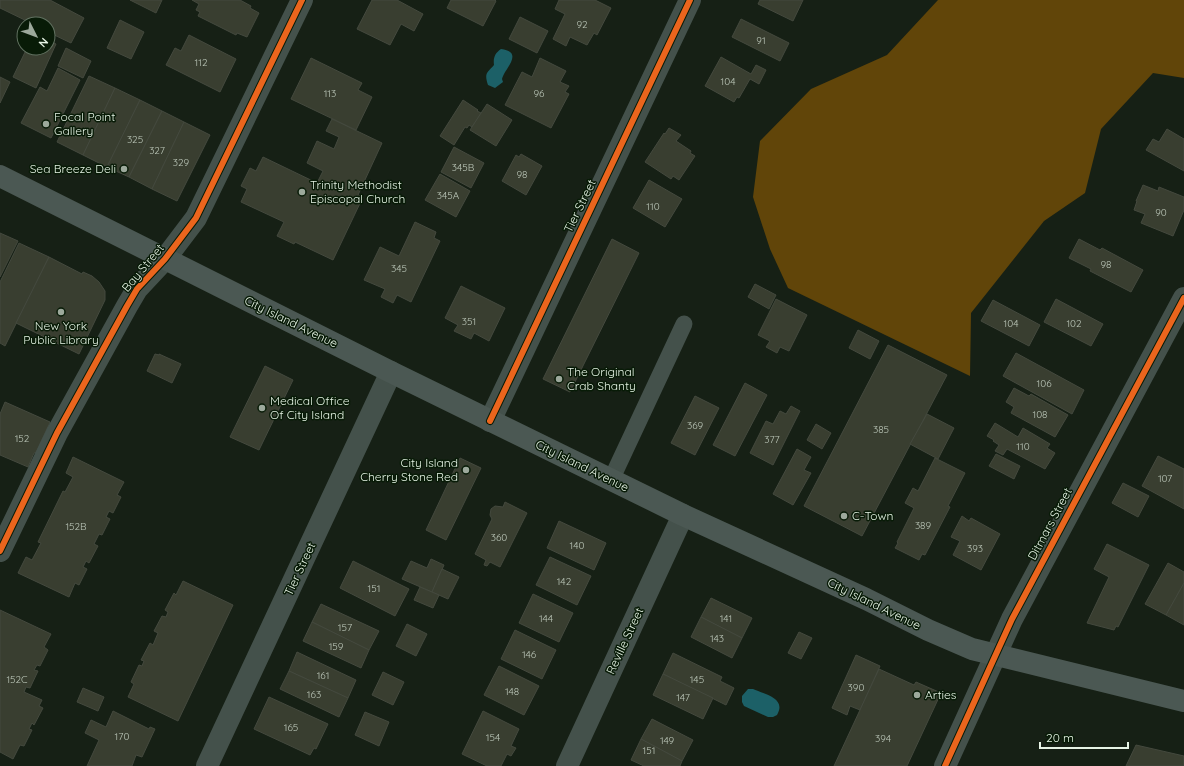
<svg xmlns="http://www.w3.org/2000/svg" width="1184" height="766" font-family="Quicksand,sans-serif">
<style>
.forest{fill:#614509}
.water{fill:#1c6067}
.building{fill:#393e30;stroke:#44493e}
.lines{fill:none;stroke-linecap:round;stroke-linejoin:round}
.lane{stroke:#44514b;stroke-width:17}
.street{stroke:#44514b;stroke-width:22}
.secondary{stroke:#4b5853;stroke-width:22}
.cycleway-casing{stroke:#081b07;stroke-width:8}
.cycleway{stroke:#eb651d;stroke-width:6}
.poi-dot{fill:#9da99c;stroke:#081b07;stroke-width:1.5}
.labels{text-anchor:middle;stroke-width:3;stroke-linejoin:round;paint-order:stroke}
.number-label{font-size:10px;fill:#bbc6b8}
.poi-label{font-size:12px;fill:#e6f3e5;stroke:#081b07;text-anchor:start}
.street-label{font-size:12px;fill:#e6f3e5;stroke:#081b07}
</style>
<rect width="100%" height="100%" fill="#162015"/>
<polygon class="forest" points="938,0 1184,0 1184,78 1153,73 1101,129 1085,193 1044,221 971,313 970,376 788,288 770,249 753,197 760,141 811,89 887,55"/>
<g class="water">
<path d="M501 49C525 52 504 69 502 79L503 82 495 88 488 85C484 73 487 73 494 65 493 58 495 53 501 49Z"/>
<path d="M748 689H753C764 694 787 698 777 715L773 717H768L744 706 742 702V696Z"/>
</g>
<g class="building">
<polygon points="0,0 50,0 84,18 71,43 48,32 48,24 33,24 0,8"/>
<polygon points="130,0 162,0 156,13"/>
<polygon points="192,0 240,0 251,6 250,8 259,13 247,37 237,33 236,35 198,16 200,12 196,10 199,4"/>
<polygon points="372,0 397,0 423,14 414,31 401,24 390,45 357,29"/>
<polygon points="451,0 495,0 496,1 483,26 447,8"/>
<polygon points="559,0 595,0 611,8 597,35 594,33 587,45 570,37 566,46 553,39 565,14 555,9"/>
<polygon points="760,0 803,0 793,21 758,4"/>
<polygon points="520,17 548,31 537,53 509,39"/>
<polygon points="741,19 789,43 780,61 732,37"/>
<polygon points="120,20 144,32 131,59 107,48"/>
<polygon points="189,35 236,59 220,92 166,65 175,48 181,51"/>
<polygon points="48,40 56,44 36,88 13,77 27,48 48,48"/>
<polygon points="66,48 91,61 83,78 58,66"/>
<polygon points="721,57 751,74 756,65 766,70 759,84 750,79 739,98 737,97 734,102 705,86"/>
<polygon points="311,58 362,83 358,90 372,97 356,130 291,99"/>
<polygon points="540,58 566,71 560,82 569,86 565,92 569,94 551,128 505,105 522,72 532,77"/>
<polygon points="58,68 80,80 51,138 21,123 40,87 47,91"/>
<polygon points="89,76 115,88 83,155 57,142"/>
<polygon points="0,77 10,82 0,103"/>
<polygon points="115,88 140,100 107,167 83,155"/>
<polygon points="140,100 162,111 129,177 107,167"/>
<polygon points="463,100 478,110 477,111 481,113 472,127 469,125 467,128 465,127 454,145 440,136"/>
<polygon points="487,104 512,120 496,146 470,130"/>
<polygon points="162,111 184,122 152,189 129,177"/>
<polygon points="332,119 382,143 358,195 363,197 333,260 295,242 294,244 277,236 284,222 241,202 247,189 241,186 250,168 256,171 263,157 317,183 323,171 307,163 317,141 334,149 339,137 326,131"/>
<polygon points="184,122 210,135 177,201 152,189"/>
<polygon points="669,128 681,135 676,141 691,151 690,153 695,156 679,180 673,176 671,179 645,162 664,133 665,134"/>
<polygon points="1167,129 1184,139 1184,171 1146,150 1153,139 1159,142"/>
<polygon points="454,147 484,163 471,188 441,172"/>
<polygon points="521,154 542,166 526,195 502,181 516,155 519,157"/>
<polygon points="440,174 470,191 456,217 425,200"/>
<polygon points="649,180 682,199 665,227 633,208"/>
<polygon points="1143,185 1158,191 1159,187 1184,197 1184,210 1173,236 1141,223 1145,214 1134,210 1137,201 1136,201"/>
<polygon points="415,222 436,232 434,238 440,241 411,302 397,295 393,303 381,297 385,289 364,280 380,247 399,256"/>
<polygon points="0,233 18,241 0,277"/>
<polygon points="612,239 639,253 570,392 543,379"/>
<polygon points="1079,239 1100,250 1102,248 1143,270 1131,292 1090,271 1091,269 1069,258"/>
<polygon points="19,243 49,257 5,346 0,343 0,282"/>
<polygon points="49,257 82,274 83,272 92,276 99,282 105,291 105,300 79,354 16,323"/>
<polygon points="755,284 776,295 769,309 748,297"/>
<polygon points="461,286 505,308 489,341 474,333 471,339 454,331 458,325 445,318"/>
<polygon points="776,299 807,315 789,351 780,347 777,353 766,347 770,341 758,335"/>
<polygon points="1056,299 1103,324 1091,346 1044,322"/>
<polygon points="993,300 1040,325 1029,346 981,321"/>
<polygon points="858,330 879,341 870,359 849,348"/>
<polygon points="888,345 947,375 862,536 804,506"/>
<polygon points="1016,353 1084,390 1072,414 1003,376"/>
<polygon points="155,354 159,355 159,354 181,364 172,383 147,371"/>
<polygon points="265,366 293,380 259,450 230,437"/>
<polygon points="745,383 767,395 735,456 713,445"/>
<polygon points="1014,388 1029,396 1031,394 1068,415 1055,437 1011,413 1014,407 1006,402"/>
<polygon points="695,396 719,408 695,455 671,443"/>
<polygon points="5,402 50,422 36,453 34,453 28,467 0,455 0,414"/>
<polygon points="791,406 800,411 773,465 750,453 766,421 773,424 780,411 786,414"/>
<polygon points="927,414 954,428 938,459 910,444"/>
<polygon points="995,423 1018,437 1023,428 1050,444 1047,448 1055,453 1045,469 1007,449 1003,455 995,451 999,445 993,441 994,440 987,436"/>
<polygon points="816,424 831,433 822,449 807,440"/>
<polygon points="797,449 811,457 804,470 811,473 793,505 773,494"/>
<polygon points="996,454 1020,466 1014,479 989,466"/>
<polygon points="1158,456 1184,469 1184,509 1142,486"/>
<polygon points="73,457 124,482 117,495 121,497 113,513 109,511 106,517 110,519 102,535 99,534 94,544 98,546 89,563 86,561 83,567 87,569 79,585 75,583 69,597 18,573 26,557 32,560 41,543 38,542 63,491 65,492 73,477 66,473"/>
<polygon points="460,458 481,468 446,540 426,530"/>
<polygon points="935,458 965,473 948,506 950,507 925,555 922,554 919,560 895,548 898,543 897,542 914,508 905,503 913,488 918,491"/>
<polygon points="1123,483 1149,496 1138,517 1112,503"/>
<polygon points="505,502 527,513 500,567 490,562 487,566 484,565 486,560 475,554 492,519 490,515 491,509 495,506 503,507"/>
<polygon points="962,516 969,521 971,518 1000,534 981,570 953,555 960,541 951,537"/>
<polygon points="559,521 606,543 594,570 547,548"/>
<polygon points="1107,544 1149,565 1118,627 1116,626 1114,630 1087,623 1109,577 1094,569"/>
<polygon points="550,557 591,576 577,605 536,585"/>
<polygon points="431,559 444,565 432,592 402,579 411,561 427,568"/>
<polygon points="353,561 409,589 395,616 340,588"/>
<polygon points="1168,563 1184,572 1184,583 1166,615 1145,604"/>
<polygon points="442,569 459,577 448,599 432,592"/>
<polygon points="183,581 233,605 178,721 128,697 134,684 131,682 139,665 142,666 144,661 141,660 150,643 153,645 158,633 154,631 162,616 166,617 168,612 165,610 174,593 176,595"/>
<polygon points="1184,583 1184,625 1166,615"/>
<polygon points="420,587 439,595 433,608 414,600"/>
<polygon points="533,594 573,613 559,642 519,623"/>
<polygon points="711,598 752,618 742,638 701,617"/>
<polygon points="321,604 379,631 369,650 312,622"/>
<polygon points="0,610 51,634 44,647 48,650 40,666 37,665 34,670 38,671 30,688 26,687 24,692 42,700 39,706 43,708 34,725 32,723 29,729 32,730 24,746 20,745 13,759 0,752"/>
<polygon points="701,617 742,638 732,658 691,637"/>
<polygon points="312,622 369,650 361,668 303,641"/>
<polygon points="407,624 427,634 416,656 396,646"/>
<polygon points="515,630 556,650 542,679 501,659"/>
<polygon points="799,632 812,638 801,659 788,653"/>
<polygon points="297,652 356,680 348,698 289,671"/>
<polygon points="673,653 722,677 720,681 734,688 726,705 663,674"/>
<polygon points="856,655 880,666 860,710 850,706 847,715 832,708"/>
<polygon points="499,666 539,686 524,715 484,695"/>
<polygon points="879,669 914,685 916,682 941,693 907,766 834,766"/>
<polygon points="289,671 348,698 339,717 280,689"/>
<polygon points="383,672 404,682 393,705 372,695"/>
<polygon points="663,674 713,698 703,719 653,695"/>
<polygon points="83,688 104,697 98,711 77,702"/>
<polygon points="269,697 328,724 316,749 314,748 310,755 254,729"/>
<polygon points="113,711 149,729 150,727 155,729 142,757 136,755 132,766 87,766 99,740 85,733 91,720 106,727"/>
<polygon points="483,711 519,729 511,746 516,748 511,756 507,754 501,766 487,766 462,754"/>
<polygon points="365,712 389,722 379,746 355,735"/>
<polygon points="652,719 693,740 682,761 641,739"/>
<polygon points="641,739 682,761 680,766 644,766 631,760"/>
<polygon points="1136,745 1184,756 1184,766 1126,766"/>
</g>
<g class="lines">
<polyline class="lane" points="611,480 684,324"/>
<g class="street">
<polyline points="490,421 690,0"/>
<polyline points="0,551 57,433 127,306 137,289 165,259 196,218 302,0"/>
<polyline points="207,766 391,372"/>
<polyline points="567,766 683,515"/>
<polyline points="945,766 1012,619 1184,298"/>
</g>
<polyline class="secondary" points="0,176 391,372 683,515 866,599 928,630 972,649 1184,701"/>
<defs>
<g id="cycleway">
<polyline points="490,421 690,0"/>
<polyline points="0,551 57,433 127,306 137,289 165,259 196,218 302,0"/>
<polyline points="945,766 1012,619 1184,298"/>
</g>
</defs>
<use href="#cycleway" class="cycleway-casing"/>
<use href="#cycleway" class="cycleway"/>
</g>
<g class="poi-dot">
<circle cx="46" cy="124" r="4"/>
<circle cx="124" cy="169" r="4"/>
<circle cx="302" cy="192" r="4"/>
<circle cx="61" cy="312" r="4"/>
<circle cx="559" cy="379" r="4"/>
<circle cx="262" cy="408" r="4"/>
<circle cx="466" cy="470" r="4"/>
<circle cx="844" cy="516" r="4"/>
<circle cx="917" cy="695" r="4"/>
</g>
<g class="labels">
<g class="number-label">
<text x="582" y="28">92</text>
<text x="761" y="44">91</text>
<text x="201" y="66">112</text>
<text x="728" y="85">104</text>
<text x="330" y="97">113</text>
<text x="539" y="97">96</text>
<text x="135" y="143">325</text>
<text x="157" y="154">327</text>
<text x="181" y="166">329</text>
<text x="463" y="171">345B</text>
<text x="522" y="178">98</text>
<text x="448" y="199">345A</text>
<text x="653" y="210">110</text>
<text x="1161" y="216">90</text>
<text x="1106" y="268">98</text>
<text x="399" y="272">345</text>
<text x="469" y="325">351</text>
<text x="1011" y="327">104</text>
<text x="1074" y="327">102</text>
<text x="1044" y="387">106</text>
<text x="1040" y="418">108</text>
<text x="695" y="429">369</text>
<text x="881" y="433">385</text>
<text x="22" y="442">152</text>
<text x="772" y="443">377</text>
<text x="1023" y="450">110</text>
<text x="1165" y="482">107</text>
<text x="923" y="529">389</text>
<text x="76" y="530">152B</text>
<text x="499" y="541">360</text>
<text x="577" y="549">140</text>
<text x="975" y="552">393</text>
<text x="564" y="585">142</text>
<text x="374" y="592">151</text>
<text x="546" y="622">144</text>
<text x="726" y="622">141</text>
<text x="345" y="631">157</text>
<text x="717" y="642">143</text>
<text x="336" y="650">159</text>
<text x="529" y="658">146</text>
<text x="323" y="679">161</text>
<text x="17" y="683">152C</text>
<text x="697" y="683">145</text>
<text x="856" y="691">390</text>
<text x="512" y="695">148</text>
<text x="314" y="698">163</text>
<text x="683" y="701">147</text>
<text x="291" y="731">165</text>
<text x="122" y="740">170</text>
<text x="493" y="741">154</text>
<text x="883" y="742">394</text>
<text x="667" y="744">149</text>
<text x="649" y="754">151</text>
</g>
<g class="poi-label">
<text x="54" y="121">Focal Point<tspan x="54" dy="14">Gallery</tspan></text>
<text x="116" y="173" text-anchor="end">Sea Breeze Deli</text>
<text x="310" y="189">Trinity Methodist<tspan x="310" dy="14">Episcopal Church</tspan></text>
<text x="61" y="330" text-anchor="middle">New York<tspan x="61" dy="14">Public Library</tspan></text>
<text x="567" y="376">The Original<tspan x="567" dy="14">Crab Shanty</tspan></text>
<text x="270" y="405">Medical Office<tspan x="270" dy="14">Of City Island</tspan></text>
<text x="458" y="467" text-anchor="end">City Island<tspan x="458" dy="14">Cherry Stone Red</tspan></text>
<text x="852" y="520">C-Town</text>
<text x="925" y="699">Arties</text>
</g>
<g class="street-label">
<text transform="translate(580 206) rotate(-64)" y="4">Tier Street</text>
<text transform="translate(143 268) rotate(-50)" y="4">Bay Street</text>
<text transform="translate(291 322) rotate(26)" y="4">City Island Avenue</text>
<text transform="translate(582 466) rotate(26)" y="4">City Island Avenue</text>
<text transform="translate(1050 524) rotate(-62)" y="4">Ditmars Street</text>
<text transform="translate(300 569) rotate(-65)" y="4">Tier Street</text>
<text transform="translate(874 604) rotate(26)" y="4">City Island Avenue</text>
<text transform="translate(625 641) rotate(-65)" y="4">Reville Street</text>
</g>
</g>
<g transform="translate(36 36) rotate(132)"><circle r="19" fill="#081b07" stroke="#617160"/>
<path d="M0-3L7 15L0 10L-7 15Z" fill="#9da99c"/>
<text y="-6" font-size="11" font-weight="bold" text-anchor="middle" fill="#e6f3e5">N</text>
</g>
<path d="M1040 742v6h88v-6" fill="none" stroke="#e6f3e5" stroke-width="2"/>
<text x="1046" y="742" font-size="12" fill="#e6f3e5" stroke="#081b07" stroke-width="3" paint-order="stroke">20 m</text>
</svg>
